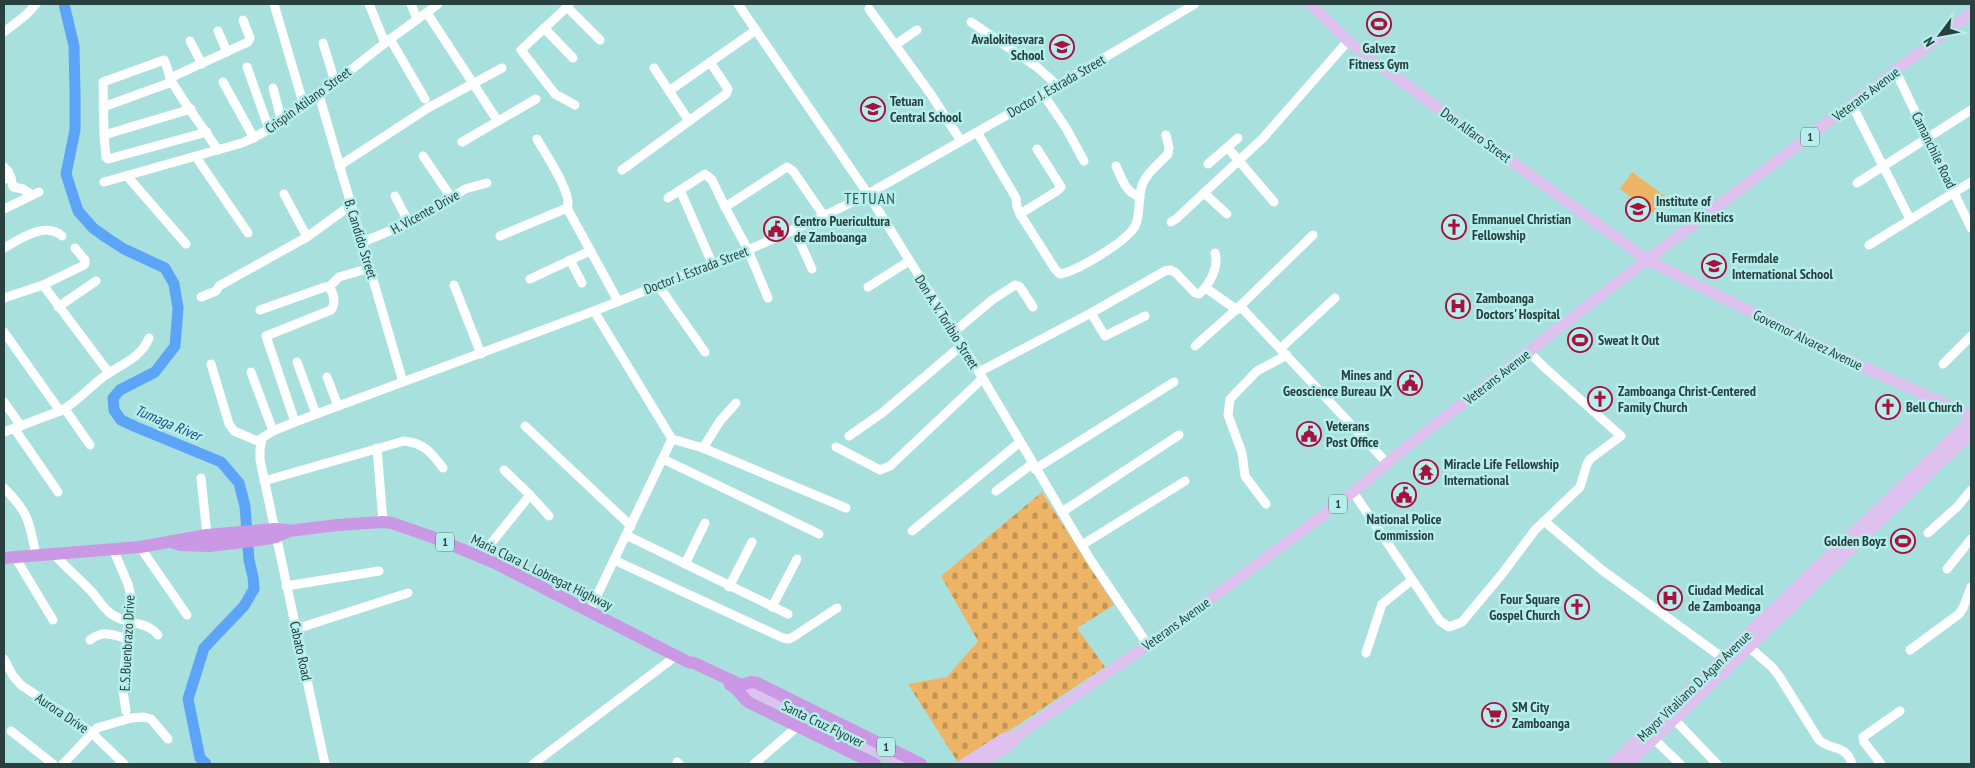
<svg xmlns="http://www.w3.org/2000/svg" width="1975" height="768" font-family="'PT Sans Narrow',sans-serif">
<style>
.cemetery{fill:url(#cemetery-stones)}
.pitch{fill:#eeb466}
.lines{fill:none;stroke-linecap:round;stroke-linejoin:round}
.river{stroke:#5ca4f7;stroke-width:11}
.minor{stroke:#fff;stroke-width:9}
.major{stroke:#dfc1ef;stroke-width:11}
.highway{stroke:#ca98e5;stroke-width:12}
.labels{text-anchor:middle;stroke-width:5;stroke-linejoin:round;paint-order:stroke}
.shield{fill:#b5eeeb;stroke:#537473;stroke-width:1}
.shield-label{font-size:12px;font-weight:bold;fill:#29403f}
.poi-label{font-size:14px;font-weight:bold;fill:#29403f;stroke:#b5eeeb;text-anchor:start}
.street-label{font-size:14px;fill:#29403f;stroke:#b5eeeb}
.water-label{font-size:15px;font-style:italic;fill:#1f4f85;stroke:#b5eeeb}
.quarter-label{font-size:16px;letter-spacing:1px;fill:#245b59;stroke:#b5eeeb}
</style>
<defs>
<pattern id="cemetery-stones" width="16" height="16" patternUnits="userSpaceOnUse" patternTransform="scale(1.25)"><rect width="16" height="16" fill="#eeb466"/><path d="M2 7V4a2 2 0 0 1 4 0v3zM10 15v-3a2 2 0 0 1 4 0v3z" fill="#c19455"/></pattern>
</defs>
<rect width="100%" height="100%" fill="#a8e0de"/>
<polygon class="cemetery" points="1042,492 1114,605 1077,628 1105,667 959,764 908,684 947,677 978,641 941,576"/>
<polygon class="pitch" points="1632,172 1665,196 1653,213 1620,189"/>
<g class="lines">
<polyline class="river" points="64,4 74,46 75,92 75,130 66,174 78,211 93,228 107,238 124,249 165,268 174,284 178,308 175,346 155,372 120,390 113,398 114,410 121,420 136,427 221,462 239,483 245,506 249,560 253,577 254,589 244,606 204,648 188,699 200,758 206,764"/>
<g class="minor">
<polyline points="274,4 304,106"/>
<polyline points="369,4 385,43"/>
<polyline points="411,4 417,19"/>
<polyline points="569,4 567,7 521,50 555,94 575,105"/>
<polyline points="738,4 868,194 979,372 1090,559 1148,645"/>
<polyline points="567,7 600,40"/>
<polyline points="869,9 930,93 961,141"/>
<polyline points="427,13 497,120"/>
<polyline points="971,22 1037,67 1057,85"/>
<polyline points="544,28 573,58"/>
<polyline points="218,31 227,52"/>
<polyline points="4,32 26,15 36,4"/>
<polyline points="390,39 425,99"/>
<polyline points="190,41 202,64"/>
<polyline points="323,43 335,82"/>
<polyline points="895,45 917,30"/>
<polyline points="247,67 269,129"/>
<polyline points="654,68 689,121"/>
<polyline points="1896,72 1971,228"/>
<polyline points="170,78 248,42 250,38 243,20"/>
<polyline points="223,82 254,138"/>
<polyline points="273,88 282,122"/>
<polyline points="669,91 756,30"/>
<polyline points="1043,94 1066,128 1084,161"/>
<polyline points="319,95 403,382"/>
<polyline points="1852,105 1910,219"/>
<polyline points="103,107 172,82"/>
<path d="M207 132 108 159 106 157 104 135 103 82 164 60C168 67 168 75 172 82 186 106 203 127 218 150"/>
<path d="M977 132 1016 198 1017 207 1020 214 1055 269 1060 274C1077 271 1130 240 1136 224 1141 211 1137 196 1143 183 1148 171 1160 163 1168 154L1169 148 1166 135"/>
<polyline points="104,135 191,109"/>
<path d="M537 139C544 152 574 195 567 208L618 301"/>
<polyline points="462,142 536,99"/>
<polyline points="1228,148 1274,202"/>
<polyline points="423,156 451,197"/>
<polyline points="196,157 248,233"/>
<polyline points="1208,164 1238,138"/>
<polyline points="339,166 428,108 502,68"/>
<path d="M1116 166C1122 179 1125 192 1140 197"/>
<polyline points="4,167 8,171 11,178"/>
<polyline points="622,170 726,94 728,89 710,62"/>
<polyline points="127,176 186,244"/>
<polyline points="4,179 11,178 13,187 23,189 32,195"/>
<path d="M104 182 242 143C290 122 330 86 371 54 393 36 416 21 438 4"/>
<polyline points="1857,183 1971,110"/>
<polyline points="680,190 712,263"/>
<polyline points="1204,193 1227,214"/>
<polyline points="284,194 307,237"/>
<polyline points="395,196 409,223"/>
<polyline points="668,198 705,174 712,180 725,207"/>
<polyline points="4,209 39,192"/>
<polyline points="1020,214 1057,191 1061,187 1037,149"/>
<polyline points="1171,222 1176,219 1263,138 1348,41"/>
<polyline points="794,229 812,269"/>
<polyline points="500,236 567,208"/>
<polyline points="363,242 418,219 465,189 487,183"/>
<polyline points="1869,245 1971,182"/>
<path d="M4 248C20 239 45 221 62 236"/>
<polyline points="570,260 582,283"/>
<polyline points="530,279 590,251"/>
<polyline points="43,285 109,373"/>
<polyline points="454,285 481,354"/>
<polyline points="658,285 705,352"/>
<polyline points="329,287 339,277 370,268"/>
<polyline points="868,287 909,261"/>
<polyline points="1206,288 1237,310"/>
<polyline points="201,297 216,291 219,286 307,237 351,205"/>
<polyline points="4,298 43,285 82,266 85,264 85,260 75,248"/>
<polyline points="768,298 748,250 725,207 787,167 793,171 824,216"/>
<polyline points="1240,306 1387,463"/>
<polyline points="58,307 96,281"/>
<path d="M260 310 325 287H329C334 293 336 304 331 310L266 336 295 422"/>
<polyline points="1091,313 1105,336 1145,316"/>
<polyline points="4,332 60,411 4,432"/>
<polyline points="954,332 992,300 1015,285 1020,287 1033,307"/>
<polyline points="1195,346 1240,306 1313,235"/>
<polyline points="1281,348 1335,298"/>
<polyline points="297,362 316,414"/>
<polyline points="211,364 229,424 234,431 260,442"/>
<polyline points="1943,364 1971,336"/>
<polyline points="251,372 273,431"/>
<path d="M979 372 1091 313 1165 271 1170 270 1175 272 1195 293 1199 294C1210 284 1219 267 1215 253"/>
<polyline points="327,377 338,406"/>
<polyline points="4,402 21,426"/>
<polyline points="65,409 90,445"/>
<path d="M60 411C79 402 91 384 109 373 124 363 141 357 149 338"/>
<polyline points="525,426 631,526"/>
<polyline points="14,428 58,492"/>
<polyline points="849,436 882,413 962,345"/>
<polyline points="672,439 703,448 846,508"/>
<polyline points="836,447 880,470 890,466 982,379"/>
<polyline points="377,448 383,522"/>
<polyline points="703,448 720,421 736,403"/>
<polyline points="663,459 819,534"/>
<polyline points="1035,469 1174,382"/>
<polyline points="201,478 207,535"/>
<path d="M264 481 404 441C424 443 431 452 443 468"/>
<path d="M4 488C29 513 29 521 36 555"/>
<polyline points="996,491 1032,464"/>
<polyline points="1353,492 1440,621 1449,627 1462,622 1502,574 1535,530 1580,487 1587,464 1590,459 1621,436 1544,367 1529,352"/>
<polyline points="530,495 549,516"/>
<polyline points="1266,504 1245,476 1242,453 1228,415 1230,399 1257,371 1287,355"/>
<polyline points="1062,512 1179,435"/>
<polyline points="1544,521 1602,570 1723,658"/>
<polyline points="912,531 1020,442"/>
<polyline points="1928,533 1958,506 1971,490"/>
<polyline points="626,535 788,614"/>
<polyline points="1082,545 1185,481"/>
<polyline points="140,547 187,615"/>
<polyline points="113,549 128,584 130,592 123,691 126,711"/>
<path d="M54 554C66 568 80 579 92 592 98 599 103 608 110 613 124 625 146 620 158 635"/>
<polyline points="15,557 53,620"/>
<polyline points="480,557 530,495 504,470"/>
<polyline points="614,560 783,638 789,639 793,637 837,608"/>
<polyline points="685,564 705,523"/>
<polyline points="1947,569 1971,539"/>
<polyline points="286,586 379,571"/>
<polyline points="729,587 752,542"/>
<polyline points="772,607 797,559"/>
<polyline points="589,612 672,439 594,311"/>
<polyline points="296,629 408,593"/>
<path d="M90 640C104 629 112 635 128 639"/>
<path d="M1749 647 1772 667 1779 676 1819 740C1831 751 1846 744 1852 764"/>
<polyline points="1910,650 1959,614 1963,608 1971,587"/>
<polyline points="1366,653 1382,604 1412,580"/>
<polyline points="4,659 13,676 21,685 91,732 124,764"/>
<polyline points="1671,716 1717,764"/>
<polyline points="11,731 53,764"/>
<polyline points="1654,739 1680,764"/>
<polyline points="677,762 679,764"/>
<polyline points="63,764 97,728 131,718 144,717 151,719 168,739"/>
<polyline points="325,764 260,460 260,450 262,438 273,431 295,422 594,311 748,250 824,216 868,194 1016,110 1195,4"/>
<polyline points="533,764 676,656"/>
<polyline points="754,764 798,726"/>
<polyline points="1881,764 1864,742 1863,737 1900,711"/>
</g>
<g class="major">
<polyline points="1310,4 1348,41 1364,54 1647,260 1838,355 1971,416"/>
<polyline points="741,685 905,764"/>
<polyline points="964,764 1005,738 1018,735"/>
<polyline points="980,764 1010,745 1018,735 1162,635 1318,519 1362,485 1400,452 1614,285 1971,13"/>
<polyline points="1612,764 1971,420"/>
<polyline points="1628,764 1971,433"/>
</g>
<g class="highway">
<polyline points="171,542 181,545 209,546 259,540 276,537 289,531 337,525 383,522 392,523 432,537 495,563 688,662 694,663 741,685 751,682 757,683 921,764"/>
<polyline points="4,558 140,547 207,535 275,529 287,530"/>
<path d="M730 685C739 689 740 695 748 702L875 764"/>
</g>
</g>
<defs>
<symbol id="stadium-ring" viewBox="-11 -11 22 22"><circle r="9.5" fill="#b5eeeb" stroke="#a8103d" stroke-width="1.5"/><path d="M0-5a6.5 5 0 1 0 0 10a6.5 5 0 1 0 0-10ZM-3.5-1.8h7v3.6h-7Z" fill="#a8103d"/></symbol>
<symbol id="school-ring" viewBox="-11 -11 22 22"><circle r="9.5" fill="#b5eeeb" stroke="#a8103d" stroke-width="1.5"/><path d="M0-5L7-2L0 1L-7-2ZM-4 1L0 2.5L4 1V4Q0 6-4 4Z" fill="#a8103d"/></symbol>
<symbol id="university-ring" viewBox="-11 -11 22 22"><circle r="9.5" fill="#b5eeeb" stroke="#a8103d" stroke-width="1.5"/><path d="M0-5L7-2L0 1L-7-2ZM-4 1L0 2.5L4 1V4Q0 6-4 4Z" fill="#a8103d"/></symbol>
<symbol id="church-ring" viewBox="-11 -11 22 22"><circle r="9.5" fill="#b5eeeb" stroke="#a8103d" stroke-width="1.5"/><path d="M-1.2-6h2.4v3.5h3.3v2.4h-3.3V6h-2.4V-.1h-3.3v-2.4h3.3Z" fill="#a8103d"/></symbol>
<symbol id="civic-ring" viewBox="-11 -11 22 22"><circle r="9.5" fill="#b5eeeb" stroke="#a8103d" stroke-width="1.5"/><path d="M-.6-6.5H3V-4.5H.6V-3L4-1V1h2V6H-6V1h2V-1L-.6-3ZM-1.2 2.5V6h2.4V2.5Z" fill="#a8103d"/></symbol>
<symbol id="hospital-ring" viewBox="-11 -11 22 22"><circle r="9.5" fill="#b5eeeb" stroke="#a8103d" stroke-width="1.5"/><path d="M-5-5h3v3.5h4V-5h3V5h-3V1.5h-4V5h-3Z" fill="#a8103d"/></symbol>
<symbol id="temple-ring" viewBox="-11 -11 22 22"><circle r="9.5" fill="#b5eeeb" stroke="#a8103d" stroke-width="1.5"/><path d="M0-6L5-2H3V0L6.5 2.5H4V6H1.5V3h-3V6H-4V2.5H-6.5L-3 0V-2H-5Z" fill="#a8103d"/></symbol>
<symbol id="supermarket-ring" viewBox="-11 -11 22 22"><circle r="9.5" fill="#b5eeeb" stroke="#a8103d" stroke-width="1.5"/><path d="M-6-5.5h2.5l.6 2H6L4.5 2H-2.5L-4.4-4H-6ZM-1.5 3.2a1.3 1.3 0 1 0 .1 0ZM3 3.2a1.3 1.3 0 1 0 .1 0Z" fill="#a8103d"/></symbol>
</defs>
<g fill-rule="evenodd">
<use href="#stadium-ring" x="1365" y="10" width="28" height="28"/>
<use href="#school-ring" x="1048" y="33" width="28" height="28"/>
<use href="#school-ring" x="859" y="95" width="28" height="28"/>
<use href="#university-ring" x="1624" y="195" width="28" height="28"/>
<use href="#church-ring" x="1440" y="213" width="28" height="28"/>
<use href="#civic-ring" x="762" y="215" width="28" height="28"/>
<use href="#school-ring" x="1700" y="252" width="28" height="28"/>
<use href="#hospital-ring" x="1444" y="292" width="28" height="28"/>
<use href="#stadium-ring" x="1566" y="326" width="28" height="28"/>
<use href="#civic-ring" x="1396" y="369" width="28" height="28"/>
<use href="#church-ring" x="1586" y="385" width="28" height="28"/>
<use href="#church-ring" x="1874" y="393" width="28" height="28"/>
<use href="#civic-ring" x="1295" y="420" width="28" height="28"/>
<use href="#temple-ring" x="1412" y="458" width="28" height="28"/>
<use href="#civic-ring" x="1390" y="481" width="28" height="28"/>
<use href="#stadium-ring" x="1889" y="527" width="28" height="28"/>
<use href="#hospital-ring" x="1656" y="584" width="28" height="28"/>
<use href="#church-ring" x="1563" y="593" width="28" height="28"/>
<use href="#supermarket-ring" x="1480" y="701" width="28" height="28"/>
</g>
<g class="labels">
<g class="shield">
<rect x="1801" y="127.5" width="18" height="19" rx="4"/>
<rect x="1329" y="494.5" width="18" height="19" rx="4"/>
<rect x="436" y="532.5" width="18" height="19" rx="4"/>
<rect x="877" y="737.5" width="18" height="19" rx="4"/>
</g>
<g class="shield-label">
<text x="1810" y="141">1</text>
<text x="1338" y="508">1</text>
<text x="445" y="546">1</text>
<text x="886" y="751">1</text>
</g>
<g class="poi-label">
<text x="1044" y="44" text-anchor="end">Avalokitesvara<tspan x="1044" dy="16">School</tspan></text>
<text x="1379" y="53" text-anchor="middle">Galvez<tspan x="1379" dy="16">Fitness Gym</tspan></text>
<text x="890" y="106">Tetuan<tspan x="890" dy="16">Central School</tspan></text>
<text x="1656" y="206">Institute of<tspan x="1656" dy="16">Human Kinetics</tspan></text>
<text x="1472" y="224">Emmanuel Christian<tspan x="1472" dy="16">Fellowship</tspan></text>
<text x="794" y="226">Centro Puericultura<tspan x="794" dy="16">de Zamboanga</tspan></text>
<text x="1732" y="263">Fermdale<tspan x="1732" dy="16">International School</tspan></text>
<text x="1476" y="303">Zamboanga<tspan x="1476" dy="16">Doctors' Hospital</tspan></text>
<text x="1598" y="345">Sweat It Out</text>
<text x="1392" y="380" text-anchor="end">Mines and<tspan x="1392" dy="16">Geoscience Bureau Ⅸ</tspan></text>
<text x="1618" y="396">Zamboanga Christ-Centered<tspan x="1618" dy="16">Family Church</tspan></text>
<text x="1906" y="412">Bell Church</text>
<text x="1326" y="431">Veterans<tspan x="1326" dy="16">Post Office</tspan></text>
<text x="1444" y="469">Miracle Life Fellowship<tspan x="1444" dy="16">International</tspan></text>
<text x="1404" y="524" text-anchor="middle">National Police<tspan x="1404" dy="16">Commission</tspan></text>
<text x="1886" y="546" text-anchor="end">Golden Boyz</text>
<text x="1688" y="595">Ciudad Medical<tspan x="1688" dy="16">de Zamboanga</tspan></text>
<text x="1560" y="604" text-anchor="end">Four Square<tspan x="1560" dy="16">Gospel Church</tspan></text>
<text x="1512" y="712">SM City<tspan x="1512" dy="16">Zamboanga</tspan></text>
</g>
<g class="street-label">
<text transform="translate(1056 86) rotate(-30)" y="5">Doctor J. Estrada Street</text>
<text transform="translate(1866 94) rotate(-37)" y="5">Veterans Avenue</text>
<text transform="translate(308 100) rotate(-36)" y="5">Crispin Atilano Street</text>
<text transform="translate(1476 135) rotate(36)" y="5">Don Alfaro Street</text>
<text transform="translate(1934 150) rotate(64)" y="5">Camanchile Road</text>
<text transform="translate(425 212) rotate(-29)" y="5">H. Vicente Drive</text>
<text transform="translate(361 239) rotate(73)" y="5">B. Candido Street</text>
<text transform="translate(696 270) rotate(-21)" y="5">Doctor J. Estrada Street</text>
<text transform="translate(947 322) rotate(58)" y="5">Don A. V. Toribio Street</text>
<text transform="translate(1808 340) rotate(26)" y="5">Governor Alvarez Avenue</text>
<text transform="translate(1497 377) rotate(-38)" y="5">Veterans Avenue</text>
<text transform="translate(542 572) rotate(26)" y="5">Maria Clara L. Lobregat Highway</text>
<text transform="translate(1176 624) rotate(-36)" y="5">Veterans Avenue</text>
<text transform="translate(127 643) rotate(-87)" y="5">E.S.Buenbrazo Drive</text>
<text transform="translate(301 651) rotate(78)" y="5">Cabato Road</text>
<text transform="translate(1694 686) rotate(-44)" y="5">Mayor Vitaliano D. Agan Avenue</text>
<text transform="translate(62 713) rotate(34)" y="5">Aurora Drive</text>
<text transform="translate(823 724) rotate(26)" y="5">Santa Cruz Flyover</text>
</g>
<g class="water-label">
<text transform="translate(168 423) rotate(23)" y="5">Tumaga River</text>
</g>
<g class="quarter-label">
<text x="870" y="204">TETUAN</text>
</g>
</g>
<rect width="1975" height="768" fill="none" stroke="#29403f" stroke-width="10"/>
<g transform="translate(1940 35) rotate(238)" stroke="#b5eeeb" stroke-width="4" paint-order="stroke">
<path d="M0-4L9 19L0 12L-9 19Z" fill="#29403f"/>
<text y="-8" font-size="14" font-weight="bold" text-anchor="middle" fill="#29403f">N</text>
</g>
</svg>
